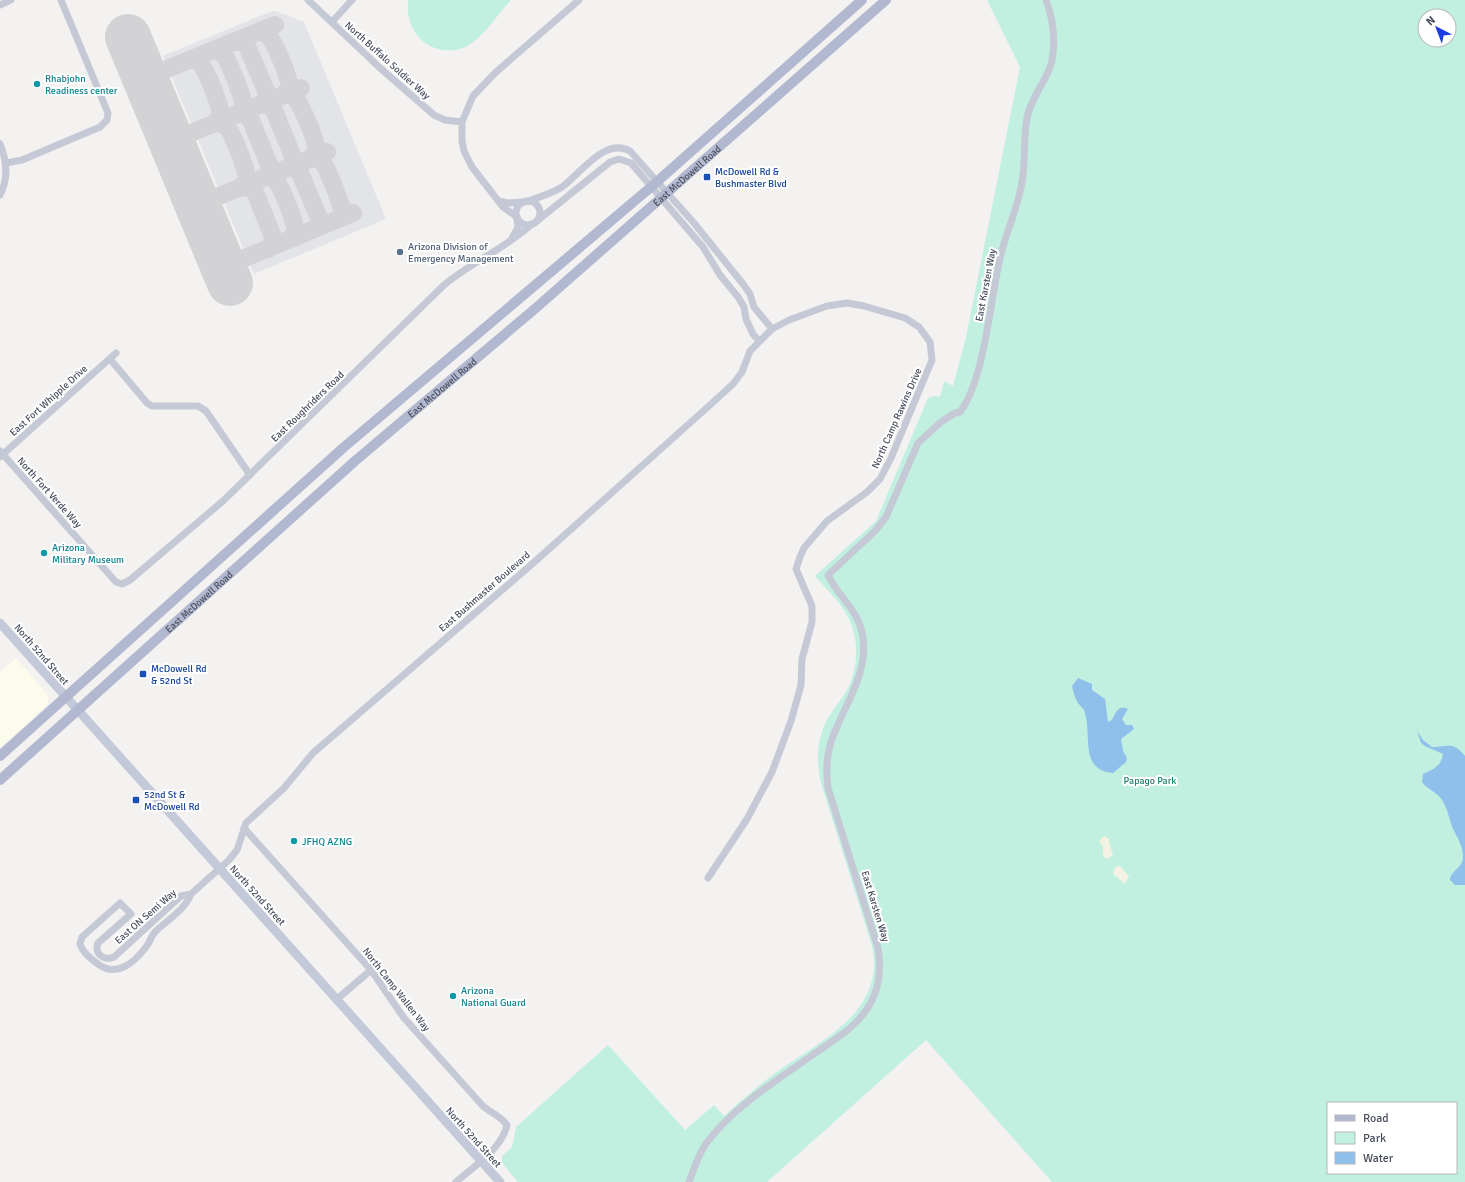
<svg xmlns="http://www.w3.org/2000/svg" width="1465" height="1182" font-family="Signika,sans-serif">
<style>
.commercial{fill:#fcfcec}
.airport{fill:#e3e4e8}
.green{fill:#c1efe0;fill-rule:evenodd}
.sand{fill:#f4f3e3}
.water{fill:#8fbfeb}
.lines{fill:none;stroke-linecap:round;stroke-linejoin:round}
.taxiway{stroke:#d3d3d6;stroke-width:18}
.runway{stroke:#d3d3d6;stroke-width:46}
.street{stroke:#c5c9d5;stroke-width:7}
.secondary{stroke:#c4c9d9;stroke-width:9}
.primary{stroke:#b2b8cf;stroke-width:10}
.culture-dot{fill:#0f9aa8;stroke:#fff;stroke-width:1.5}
.transit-dot{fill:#1a4fb4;stroke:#fff;stroke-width:1.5}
.service-dot{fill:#5c6f8a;stroke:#fff;stroke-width:1.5}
.labels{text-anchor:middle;stroke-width:4;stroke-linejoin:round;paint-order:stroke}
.street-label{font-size:10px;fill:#494e5e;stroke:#fff}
.culture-label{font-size:10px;fill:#0d838f;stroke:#fff;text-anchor:start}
.transit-label{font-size:10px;fill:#164399;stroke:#fff;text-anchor:start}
.service-label{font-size:10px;fill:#4e5e75;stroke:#fff;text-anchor:start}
.park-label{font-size:10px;fill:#198069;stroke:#fff}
</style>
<rect width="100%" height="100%" fill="#f3f2f1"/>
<polygon class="commercial" points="16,658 47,694 48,701 47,705 0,748 0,672"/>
<polygon class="airport" points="272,11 276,11 304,22 386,219 254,274 163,56"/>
<g class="green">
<path d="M408 0H511C499 13 484 36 469 45 445 59 415 45 409 18 407 13 408 6 408 0Z"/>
<path d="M987 0H1465V1182H1052L926 1040 767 1182H518L502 1163V1156L512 1147 516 1127 608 1045 685 1130 714 1105 724 1116C742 1100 759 1085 778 1071 822 1040 886 1011 872 946L821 783C817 765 816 747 823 729 827 716 836 707 844 695 859 672 860 641 848 617 840 601 826 589 815 576L876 521 928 398 934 396 940 397 944 381 953 386 966 337 1020 67ZM1425 16H1449V40H1425ZM1328 1103H1456V1173H1328Z"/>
</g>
<g class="sand">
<path d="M1104 836 1109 839C1109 846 1112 849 1113 855L1107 859 1103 856V847L1099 841Z"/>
<polygon points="1119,865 1129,876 1125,884 1113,874 1114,869"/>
</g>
<g class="water">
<path d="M1078 678 1092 684V690L1105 699 1108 722 1112 720C1116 712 1118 705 1128 709L1122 719 1126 725H1132L1134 729 1121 739 1123 751 1127 758 1126 762 1113 773C1078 770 1093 734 1084 710 1083 708 1080 706 1078 703 1075 698 1073 691 1072 686Z"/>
<path d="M1417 731 1423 740 1432 747C1450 747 1452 741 1465 756V885H1455L1450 880C1451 870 1463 868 1463 857 1463 846 1458 839 1453 829 1449 819 1448 809 1442 800 1437 792 1427 789 1422 782L1423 774C1433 769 1441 767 1443 754L1425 746 1421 743Z"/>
</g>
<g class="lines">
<g class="taxiway">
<path d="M258 32H264C274 38 289 76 290 89L283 95"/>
<polyline points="235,41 241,41 247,46 267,93 266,100 261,104"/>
<path d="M213 50C216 50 219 50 222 53 228 58 244 99 244 107L238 114"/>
<path d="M190 60C193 60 196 60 199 62 206 68 221 107 221 116L215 123"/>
<polyline points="145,78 275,25"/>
<path d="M283 95C288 95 292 94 295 98 301 104 316 139 316 148 317 153 314 156 310 159"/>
<polyline points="261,104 269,105 274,110 293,157 293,161 288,168"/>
<polyline points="238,114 246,115 251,120 270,167 270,171 265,177"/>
<path d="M215 123C220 123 223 124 227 127 233 135 247 169 247 180L241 187"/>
<polyline points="171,141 301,88"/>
<path d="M310 159C314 158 318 158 322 161 326 166 344 208 342 214 341 217 338 219 336 220"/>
<polyline points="288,168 294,168 300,173 319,218 318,225 313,230"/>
<path d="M265 177C268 177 271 177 274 179 282 185 295 223 296 232L290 239"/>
<polyline points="241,187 250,188 255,192 273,237 272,243 268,249"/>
<polyline points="197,205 327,152"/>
<polyline points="223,267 353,213"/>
</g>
<polyline class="runway" points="128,37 230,283"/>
<g class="street">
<polyline points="308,0 379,67 434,115 445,120 462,122"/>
<polyline points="0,5 11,0"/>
<polyline points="332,22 352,0"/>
<path d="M0 144C7 161 9 178 0 195"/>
<polyline points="6,163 22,160 100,127 107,120 108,113 61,0"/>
<polyline points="499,201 508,203 524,202"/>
<circle cx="528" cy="213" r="12"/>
<path d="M525 202C537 198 551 194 562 187 581 173 605 137 630 151L694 223 743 284 750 294 754 307 772 329"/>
<polyline points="517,217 503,207 472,167 464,151 462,141 462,122 473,96 495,73 579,0"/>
<polyline points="537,221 610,162 619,159 631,163 703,247 720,275 738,297 744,307 746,319 753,334 759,341"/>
<polyline points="511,240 518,227 517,219"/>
<polyline points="110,359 147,403 152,406 198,406 206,411 250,475"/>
<path d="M0 451 116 582 122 584 130 580 223 501 443 286C471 262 505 249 532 224"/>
<polyline points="0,457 116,353"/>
<path d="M244 828 371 970 404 1018 482 1105C490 1113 500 1115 507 1125 502 1149 474 1166 456 1182"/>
<path d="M191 894C185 910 167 920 155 932 151 936 150 942 146 947 134 963 116 978 98 964 90 958 83 953 80 944L82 937 120 903 131 914 98 943C94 954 104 961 114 957L181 896 191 894 229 860 237 850 246 823 284 788 313 753 531 565 710 405 733 384 742 372 750 351 772 329 789 320 827 306 847 303 864 306 905 318 919 327 930 342 932 360 891 458 880 479 867 492 827 521 804 548 800 557 796 569 812 606V622L802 659 801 685 791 721 772 772 747 819 708 878"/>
<polyline points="336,1000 371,970"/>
<path d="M689 1182C694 1169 699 1152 708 1141 735 1106 776 1081 811 1056 832 1041 857 1028 870 1004 880 987 881 967 878 948L828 788C826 772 826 757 831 742 843 706 871 672 862 632 857 609 837 595 828 575L875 531 886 517 918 443 941 422 955 413 960 412C984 381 990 303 999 263 1004 236 1018 209 1022 182 1026 161 1023 139 1027 118 1031 95 1051 77 1053 54 1055 36 1052 16 1046 0"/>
</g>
<polyline class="secondary" points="0,623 500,1182"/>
<g class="primary">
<polyline points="0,756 343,448 651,187 862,0"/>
<path id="s1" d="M0 780 355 461 537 307 886 0"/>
</g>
</g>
<g class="culture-dot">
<circle cx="37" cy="84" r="4"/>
<circle cx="44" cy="553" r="4"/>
<circle cx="294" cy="841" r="4"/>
<circle cx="453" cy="996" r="4"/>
</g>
<g class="transit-dot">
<rect x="703" y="173" width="8" height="8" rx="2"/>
<rect x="139" y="670" width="8" height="8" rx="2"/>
<rect x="132" y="796" width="8" height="8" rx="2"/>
</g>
<circle class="service-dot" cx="400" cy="252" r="4"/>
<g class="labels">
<g class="street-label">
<text transform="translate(388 60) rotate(42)" y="4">North Buffalo Soldier Way</text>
<text dy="4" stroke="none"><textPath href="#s1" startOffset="915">East McDowell Road</textPath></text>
<text transform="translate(985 285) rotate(-79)" y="4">East Karsten Way</text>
<text dy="4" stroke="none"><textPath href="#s1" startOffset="591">East McDowell Road</textPath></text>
<text transform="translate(48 400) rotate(-42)" y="4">East Fort Whipple Drive</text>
<text transform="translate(307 406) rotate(-44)" y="4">East Roughriders Road</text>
<text transform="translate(896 418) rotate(-66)" y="4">North Camp Rawins Drive</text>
<text transform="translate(50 492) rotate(48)" y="4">North Fort Verde Way</text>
<text transform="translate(484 591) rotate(-41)" y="4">East Bushmaster Boulevard</text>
<text dy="4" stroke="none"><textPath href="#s1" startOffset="267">East McDowell Road</textPath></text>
<text transform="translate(42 654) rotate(49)" y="4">North 52nd Street</text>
<text transform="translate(258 895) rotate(48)" y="4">North 52nd Street</text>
<text transform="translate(876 906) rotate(73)" y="4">East Karsten Way</text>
<text transform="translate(145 916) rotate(-41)" y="4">East ON Semi Way</text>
<text transform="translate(397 989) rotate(52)" y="4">North Camp Wallen Way</text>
<text transform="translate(474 1137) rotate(48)" y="4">North 52nd Street</text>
</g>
<g class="culture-label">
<text x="45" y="82">Rhabjohn<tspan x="45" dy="12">Readiness center</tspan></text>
<text x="52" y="551">Arizona<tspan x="52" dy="12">Military Museum</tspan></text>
<text x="302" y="845">JFHQ AZNG</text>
<text x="461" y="994">Arizona<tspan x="461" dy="12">National Guard</tspan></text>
</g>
<g class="transit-label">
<text x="715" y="175">McDowell Rd &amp;<tspan x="715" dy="12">Bushmaster Blvd</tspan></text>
<text x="151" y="672">McDowell Rd<tspan x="151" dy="12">&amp; 52nd St</tspan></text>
<text x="144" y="798">52nd St &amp;<tspan x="144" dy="12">McDowell Rd</tspan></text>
</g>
<g class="service-label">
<text x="408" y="250">Arizona Division of<tspan x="408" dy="12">Emergency Management</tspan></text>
</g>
<g class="park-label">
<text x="1150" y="784">Papago Park</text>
</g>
</g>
<rect x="1327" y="1102" width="130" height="72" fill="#ffffff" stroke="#b6b8bf"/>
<rect x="1335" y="1115" width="20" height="6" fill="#b2b8cf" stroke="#b6b8bf"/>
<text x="1363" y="1122" font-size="12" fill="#494e5e">Road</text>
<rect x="1335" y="1132" width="20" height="12" fill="#c1efe0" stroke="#b6b8bf"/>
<text x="1363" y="1142" font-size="12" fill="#494e5e">Park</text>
<rect x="1335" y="1152" width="20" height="12" fill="#8fbfeb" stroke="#b6b8bf"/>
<text x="1363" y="1162" font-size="12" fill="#494e5e">Water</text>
<g transform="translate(1437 28) rotate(318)"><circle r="19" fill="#ffffff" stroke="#b6b8bf"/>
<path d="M0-3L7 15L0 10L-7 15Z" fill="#1c3ce2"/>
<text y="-6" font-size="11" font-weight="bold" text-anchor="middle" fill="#494e5e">N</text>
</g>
</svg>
